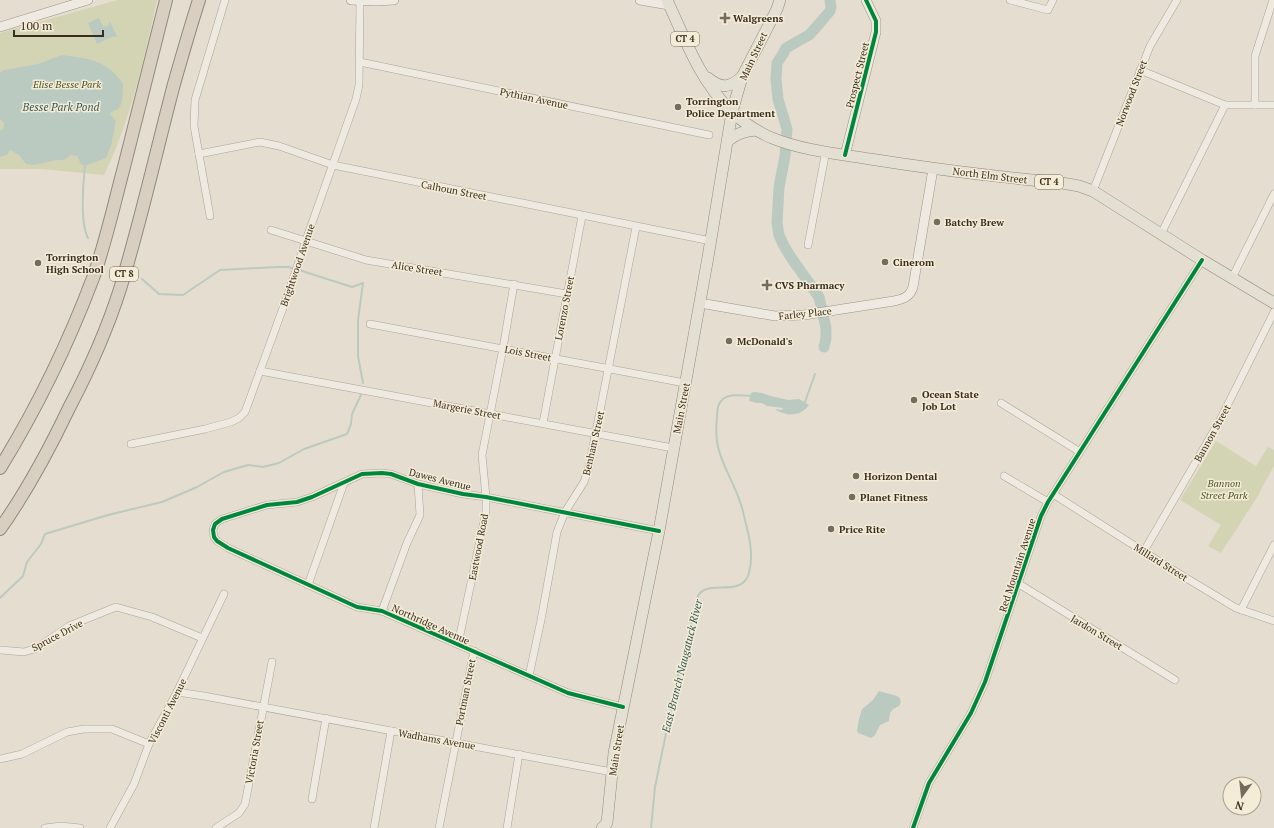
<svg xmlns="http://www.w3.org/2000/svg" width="1274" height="828" font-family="'PT Serif',serif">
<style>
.green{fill:#d3d4b3}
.water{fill:#bbcac1}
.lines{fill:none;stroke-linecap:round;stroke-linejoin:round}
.stream{stroke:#bbcac1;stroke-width:2}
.river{stroke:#bbcac1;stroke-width:11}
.street-casing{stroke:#aaa398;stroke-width:8}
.secondary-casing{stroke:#9a9388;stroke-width:10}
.primary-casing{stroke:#90897f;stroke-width:12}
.highway-casing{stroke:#90897f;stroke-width:14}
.street{stroke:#eee9e1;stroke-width:7}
.secondary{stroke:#eee9e1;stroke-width:9}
.primary{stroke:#e4dfd3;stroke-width:11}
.highway{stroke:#d8cfc1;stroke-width:12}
.cycleway-casing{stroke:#f5ecd7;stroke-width:6}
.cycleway{stroke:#00873e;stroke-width:4}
.poi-dot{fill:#756b5e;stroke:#f5ecd7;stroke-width:1.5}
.labels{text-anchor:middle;stroke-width:3;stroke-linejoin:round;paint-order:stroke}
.shield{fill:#f5ecd7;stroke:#716657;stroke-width:1}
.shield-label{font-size:9px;font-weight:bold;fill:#392d20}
.poi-label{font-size:10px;font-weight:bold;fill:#392d20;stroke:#f5ecd7;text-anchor:start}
.street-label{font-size:10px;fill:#392d20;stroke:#f5ecd7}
.park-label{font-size:10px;font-style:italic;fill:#495528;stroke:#f5ecd7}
.water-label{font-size:11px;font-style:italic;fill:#305856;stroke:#f5ecd7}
</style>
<rect width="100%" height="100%" fill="#e5ded0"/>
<g class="green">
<path d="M117 0H157C144 59 131 120 104 175L41 169H0V33Z"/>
<polygon points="1216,441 1256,466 1268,447 1274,450 1274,466 1256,499 1221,553 1208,546 1221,525 1180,500"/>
</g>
<g class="water">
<polygon points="99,18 103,27 109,25 109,23 110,22 117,36 115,37 114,36 97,44 88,23"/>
<path d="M62 55C90 59 106 59 123 84 123 90 123 103 119 108 116 111 113 110 110 114L116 121 111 146 106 158 85 166 81 164 77 156 71 155 64 160H56L34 165 26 164 19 155 10 150 7 155 0 157V131L3 129 4 123 0 119V73L4 70 38 64Z"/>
<path d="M754 392 762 393 771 396 788 400 799 399 809 405C801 416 788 417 776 410V409L782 410 783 408 767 406 762 403H756L749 401 751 393Z"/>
<path d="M879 691 897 696C901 698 902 702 899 706 890 710 890 712 889 721L880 725 875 735 871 738 858 733 857 730 859 719 862 709 873 700Z"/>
</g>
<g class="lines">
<g class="stream">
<path d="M85 166C83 183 80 223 88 238"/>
<polyline points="299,270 352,287 363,283 358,320 358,356 363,383"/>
<polyline points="142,279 159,294 183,295 220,270 277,267 289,267 294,269"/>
<polyline points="803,403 805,402 815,374"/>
<polyline points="0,598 23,576 27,562 41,544 45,534 108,515 162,502 197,487 224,472 248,465 263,467 279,463 304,449 347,434 351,424 352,414 361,395"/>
<path d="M651 828 655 787 677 680 698 596C707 578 742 599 749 573 754 554 749 535 744 516 743 512 742 506 740 502 734 482 720 463 717 442 716 434 716 426 717 418 717 413 717 405 721 401 728 392 742 396 752 396"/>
</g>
<polyline class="river" points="824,347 826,338 826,328 819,297 790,256 783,244 779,235 777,223 779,187 785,156 787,129 778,99 776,79 777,63 783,54 786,48 809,35 819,24 830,11 831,7 830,0"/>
<defs>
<g id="street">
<polyline points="1010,0 1048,10 1053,0"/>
<polyline points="360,62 709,135"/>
<polyline points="1140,70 1225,105 1274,105"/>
<polyline points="1255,105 1255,56 1273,0"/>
<polyline points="199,154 260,142 279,146 333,165 711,241"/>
<polyline points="1093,191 1150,46 1177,0"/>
<polyline points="210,216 194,126 195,100 225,0"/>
<polyline points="271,230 366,260 567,294"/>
<polyline points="1161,234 1225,105"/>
<polyline points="808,245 826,151"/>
<polyline points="1232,278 1274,194"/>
<polyline points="370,324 685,383"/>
<polyline points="260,371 673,448"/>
<polyline points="1001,403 1080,452"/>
<polyline points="543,423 582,216"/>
<polyline points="131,444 205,429 231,422 239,418 245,412 287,297 306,240 356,99 359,85 360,0"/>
<polyline points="1004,476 1048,502"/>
<polyline points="1053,494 1168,567 1236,608 1274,621"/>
<polyline points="1144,551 1219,422 1274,312"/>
<polyline points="1019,584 1175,680"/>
<polyline points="308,585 344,483"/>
<polyline points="1241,610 1274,545"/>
<polyline points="382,611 407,543 420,515 418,484"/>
<polyline points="458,644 486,512 486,497 482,455 503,348 514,284"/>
<polyline points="0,650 24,652 37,648 69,626 116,607 152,617 202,638"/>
<polyline points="529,676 541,620 557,532 565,512 584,482 589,467 636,227"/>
<polyline points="177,692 204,696 612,772"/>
<polyline points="623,707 568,693 382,611 357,607 228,548 217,541 214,537 213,530 215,524 222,519 267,505 297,502 312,497 362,474 382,473 391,474 418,484 463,494 486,497 659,531"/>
<polyline points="0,759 22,754 67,732 84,729 112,729 149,744"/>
<polyline points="312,799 326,718"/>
<polyline points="45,828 61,826 80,828"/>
<polyline points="110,828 134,784 149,744 177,692 224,594"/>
<polyline points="216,828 239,813 245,804 272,662"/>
<polyline points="374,828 391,731"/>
<polyline points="439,828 474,651"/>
<polyline points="507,828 519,754"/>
<polyline points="913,828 929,783 971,713 985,682 1041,516 1048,502 1202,260"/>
</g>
<g id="secondary">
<polyline points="351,0 376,1 394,0"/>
<polyline points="640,0 669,5"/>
<polyline points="0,27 88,0"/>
<polyline points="845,155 876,32 876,21 866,0"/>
<path d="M700 303 775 316 804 315 894 301C903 299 910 297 913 287L933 169"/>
</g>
<g id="primary">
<path d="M667 0C685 39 700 81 732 112 743 122 758 132 772 138 801 150 839 154 870 159 933 169 998 177 1062 183L1079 186 1093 191 1202 260 1274 303"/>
<path d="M708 78C722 89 729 88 742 77"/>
<path d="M729 140C737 133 745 131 756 130"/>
<polyline points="602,828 607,823 614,753 659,531 708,257 732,112 742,77 777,9 780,0"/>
</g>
<g id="highway">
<path d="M0 468C37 408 68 344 93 278 106 242 114 204 124 167 138 111 152 56 166 0"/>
<path d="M0 529C27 491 49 450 69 408 89 370 107 330 120 289 141 221 156 152 174 84 182 56 190 28 199 0"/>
</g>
</defs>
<use href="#street" class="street-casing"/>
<use href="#secondary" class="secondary-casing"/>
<use href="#primary" class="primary-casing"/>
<use href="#highway" class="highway-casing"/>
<use href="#street" class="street"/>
<use href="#secondary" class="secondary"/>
<use href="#primary" class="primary"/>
<use href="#highway" class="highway"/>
<defs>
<g id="cycleway">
<polyline points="845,155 876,32 876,21 866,0"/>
<polyline points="623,707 568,693 382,611 357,607 228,548 217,541 214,537 213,530 215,524 222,519 267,505 297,502 312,497 362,474 382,473 391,474 418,484 463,494 486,497 659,531"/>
<polyline points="913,828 929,783 971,713 985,682 1041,516 1048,502 1202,260"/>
</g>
</defs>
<use href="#cycleway" class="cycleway-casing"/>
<use href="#cycleway" class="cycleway"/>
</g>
<g class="poi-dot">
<path d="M723 12h4v4h4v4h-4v4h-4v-4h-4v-4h4z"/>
<circle cx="678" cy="107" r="4"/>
<circle cx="937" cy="222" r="4"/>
<circle cx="885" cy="262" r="4"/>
<circle cx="38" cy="263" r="4"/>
<path d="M765 279h4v4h4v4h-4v4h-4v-4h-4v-4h4z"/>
<circle cx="729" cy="341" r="4"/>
<circle cx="914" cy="400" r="4"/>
<circle cx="856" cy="476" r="4"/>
<circle cx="852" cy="497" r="4"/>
<circle cx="831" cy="529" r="4"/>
</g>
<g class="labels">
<g class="shield">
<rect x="671" y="32" width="28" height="14" rx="3"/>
<rect x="1035" y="175" width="28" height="14" rx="3"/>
<rect x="110" y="267" width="28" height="14" rx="3"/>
</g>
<g class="shield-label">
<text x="685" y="42">CT 4</text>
<text x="1049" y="185">CT 4</text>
<text x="124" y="277">CT 8</text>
</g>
<g class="poi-label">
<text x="733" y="22">Walgreens</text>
<text x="686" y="105">Torrington<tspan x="686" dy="12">Police Department</tspan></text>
<text x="945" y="226">Batchy Brew</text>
<text x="46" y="261">Torrington<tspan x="46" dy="12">High School</tspan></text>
<text x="893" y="266">Cinerom</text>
<text x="775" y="289">CVS Pharmacy</text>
<text x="737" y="345">McDonald's</text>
<text x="922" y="398">Ocean State<tspan x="922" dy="12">Job Lot</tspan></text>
<text x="864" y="480">Horizon Dental</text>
<text x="860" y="501">Planet Fitness</text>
<text x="839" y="533">Price Rite</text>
</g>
<g class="street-label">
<text transform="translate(753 56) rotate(-65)" y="4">Main Street</text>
<text transform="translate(857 75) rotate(-76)" y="4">Prospect Street</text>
<text transform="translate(1131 93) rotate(-69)" y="4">Norwood Street</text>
<text transform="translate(534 98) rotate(12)" y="4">Pythian Avenue</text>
<text transform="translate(990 175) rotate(7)" y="4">North Elm Street</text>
<text transform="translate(454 190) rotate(11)" y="4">Calhoun Street</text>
<text transform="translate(297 265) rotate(-71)" y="4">Brightwood Avenue</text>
<text transform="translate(417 268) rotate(9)" y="4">Alice Street</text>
<text transform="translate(564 308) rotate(-79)" y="4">Lorenzo Street</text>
<text transform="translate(805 313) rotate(-6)" y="4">Farley Place</text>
<text transform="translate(528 353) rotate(11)" y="4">Lois Street</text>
<text transform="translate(681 408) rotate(-79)" y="4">Main Street</text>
<text transform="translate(467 409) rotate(11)" y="4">Margerie Street</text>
<text transform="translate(1212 433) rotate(-61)" y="4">Bannon Street</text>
<text transform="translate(593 443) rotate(-77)" y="4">Benham Street</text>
<text transform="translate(440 479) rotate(14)" y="4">Dawes Avenue</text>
<text transform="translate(478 547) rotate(-79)" y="4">Eastwood Road</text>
<text transform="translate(1161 562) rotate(32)" y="4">Millard Street</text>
<text transform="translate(1017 565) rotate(-72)" y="4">Red Mountain Avenue</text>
<text transform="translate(431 624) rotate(24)" y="4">Northridge Avenue</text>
<text transform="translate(1097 632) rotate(31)" y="4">Jardon Street</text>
<text transform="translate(57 635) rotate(-28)" y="4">Spruce Drive</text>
<text transform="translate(465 692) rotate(-79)" y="4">Portman Street</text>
<text transform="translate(167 711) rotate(-63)" y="4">Visconti Avenue</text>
<text transform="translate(437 739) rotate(10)" y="4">Wadhams Avenue</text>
<text transform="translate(616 750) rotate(-81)" y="4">Main Street</text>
<text transform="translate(254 752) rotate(-80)" y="4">Victoria Street</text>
</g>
<g class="park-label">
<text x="67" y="88">Elise Besse Park</text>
<text x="1224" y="487">Bannon<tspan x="1224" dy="12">Street Park</tspan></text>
</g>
<g class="water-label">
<text x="61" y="111">Besse Park Pond</text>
<text transform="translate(682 666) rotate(-76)" y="4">East Branch Naugatuck River</text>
</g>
</g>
<g transform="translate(1242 796) rotate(195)"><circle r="19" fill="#f5ecd7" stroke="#aaa08e"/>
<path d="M0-3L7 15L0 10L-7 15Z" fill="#756b5e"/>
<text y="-6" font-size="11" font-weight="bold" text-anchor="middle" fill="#392d20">N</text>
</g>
<path d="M14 30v6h89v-6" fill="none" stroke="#392d20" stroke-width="2"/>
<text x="20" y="30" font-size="12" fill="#392d20" stroke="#f5ecd7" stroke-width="3" paint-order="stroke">100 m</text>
</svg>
